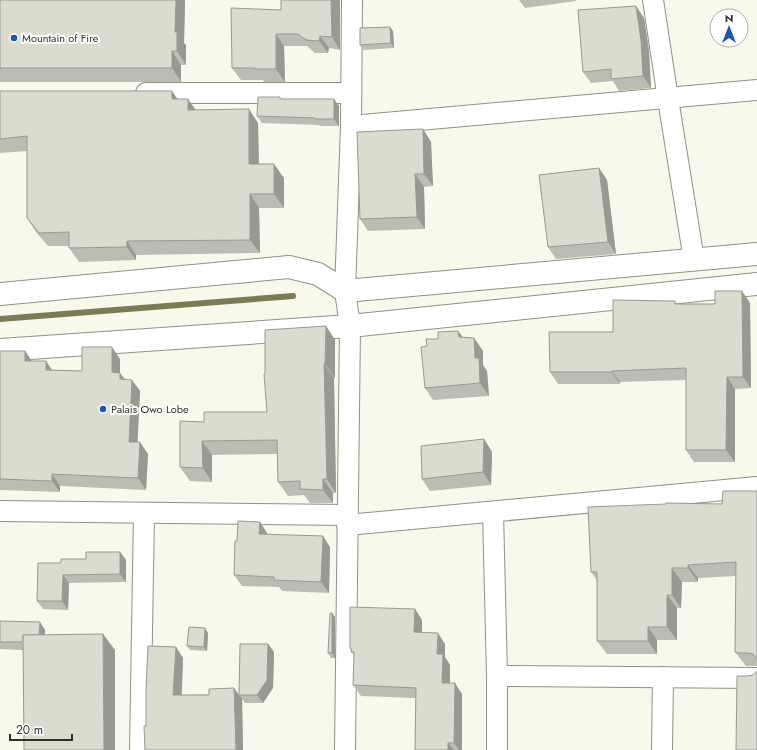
<svg xmlns="http://www.w3.org/2000/svg" width="757" height="750" font-family="Jost,sans-serif">
<style>
.lines{fill:none;stroke-linecap:round;stroke-linejoin:round}
.stream{stroke:#7c7c54;stroke-width:6}
.street-casing{stroke:#919186;stroke-width:22}
.secondary-casing{stroke:#919186;stroke-width:24}
.street{stroke:#fff;stroke-width:20}
.secondary{stroke:#fff;stroke-width:22}
.wall{fill:#bcbcb2}
.shaded-wall{fill:#999991}
.building{fill:#dbdbcf;stroke:#999991}
.poi-dot{fill:#1e57a9;stroke:#fff;stroke-width:1.5}
.labels{text-anchor:middle;stroke-width:4;stroke-linejoin:round;paint-order:stroke}
.poi-label{font-size:11px;fill:#30302b;stroke:#fff;text-anchor:start}
</style>
<rect width="100%" height="100%" fill="#f8f8ec"/>
<g class="lines">
<polyline class="stream" points="0,319 293,296"/>
<defs>
<g id="street">
<polyline points="653,0 668,99 694,260"/>
<polyline points="146,93 351,93"/>
<polyline points="351,126 757,90"/>
<polyline points="0,511 348,515"/>
<polyline points="493,512 497,676 497,750"/>
<polyline points="347,525 757,487"/>
<polyline points="497,676 757,678"/>
<polyline points="140,750 144,513"/>
<polyline points="345,750 350,326 345,291 351,126 352,0"/>
<polyline points="662,750 663,677"/>
</g>
<g id="secondary">
<polyline points="0,294 289,267 318,274 345,291 757,254"/>
<polyline points="0,350 350,326 757,284"/>
</g>
</defs>
<use href="#street" class="street-casing"/>
<use href="#secondary" class="secondary-casing"/>
<use href="#street" class="street"/>
<use href="#secondary" class="secondary"/>
</g>
<g class="wall">
<polygon points="0,0 185,0 184,43 186,45 186,65 181,65 181,82 0,82"/>
<polygon points="281,0 340,0 340,50 329,48 328,53 315,53 307,46 284,46 285,82 264,82 263,80 241,80 232,68 281,10"/>
<polygon points="519,0 576,0 576,1 525,8"/>
<polygon points="644,18 649,51 651,88 619,91 613,81 591,83 583,72"/>
<polygon points="393,31 394,48 363,50 360,45"/>
<polygon points="0,91 178,99 196,110 258,123 259,164 284,178 284,208 259,208 260,253 136,255 136,260 79,262 69,248 69,246 48,246 36,232 27,218 27,151 0,153"/>
<polygon points="281,99 334,99 339,106 339,126 320,126 319,125 262,123 257,116"/>
<polygon points="423,129 431,142 433,186 424,187 425,229 368,231 360,219"/>
<polygon points="599,168 607,180 616,254 556,259 548,247"/>
<polygon points="750,303 751,388 735,389 735,462 694,462 686,450 686,380 620,382 620,384 558,384 550,372 613,332 677,304 715,304"/>
<polygon points="326,326 335,340 335,378 334,378 336,493 333,493 333,503 310,503 304,495 288,496 278,482 277,454 212,455 212,482 190,481 180,467 204,422 267,412 265,374"/>
<polygon points="458,331 463,338 474,338 483,351 483,365 487,371 489,396 433,400 425,388 427,346 438,339"/>
<polygon points="0,351 25,351 32,361 52,370 82,371 120,359 120,373 125,379 140,391 137,442 148,454 146,490 60,486 60,492 0,490"/>
<polygon points="484,439 492,452 491,485 430,491 422,479"/>
<polygon points="757,491 757,666 746,666 735,652 736,576 698,578 698,582 682,582 681,608 677,608 677,640 657,640 657,654 607,654 597,641 597,580 591,572 722,504"/>
<polygon points="260,522 267,534 330,547 329,593 282,591 279,587 242,586 234,575 237,541"/>
<polygon points="120,552 126,560 126,582 69,583 68,610 43,609 37,601 61,563 86,559"/>
<polygon points="415,609 422,620 422,632 445,644 445,657 450,665 450,683 462,694 462,750 415,750 416,698 361,696 353,685 354,655 351,652 351,650 350,648"/>
<polygon points="332,613 335,617 335,658 331,658 328,653"/>
<polygon points="0,621 45,630 45,635 115,650 23,650 0,649"/>
<polygon points="208,633 207,651 190,650 187,646"/>
<polygon points="268,644 274,652 273,688 263,703 245,703 242,699 243,750 145,750 146,726 176,647 183,658 182,695 239,694"/>
</g>
<g class="shaded-wall">
<polygon points="176,0 185,0 184,43 186,45 186,65 177,51 175,32"/>
<polygon points="331,0 340,0 340,50 332,37"/>
<polygon points="636,6 644,18 649,51 651,88 643,76"/>
<polygon points="390,27 393,31 394,48 391,43"/>
<polygon points="276,34 284,46 285,82 276,69"/>
<polygon points="320,36 329,48 328,53 319,41"/>
<polygon points="172,51 181,65 181,82 172,68"/>
<polygon points="172,91 181,104 172,99"/>
<polygon points="188,99 198,113 188,110"/>
<polygon points="334,99 339,106 339,126 334,119"/>
<polygon points="249,109 258,123 259,177 249,164"/>
<polygon points="423,129 431,142 433,186 424,174"/>
<polygon points="274,164 284,178 284,208 274,194"/>
<polygon points="599,168 607,180 616,254 608,242"/>
<polygon points="415,174 424,187 425,229 417,217"/>
<polygon points="250,194 259,208 260,253 250,240"/>
<polygon points="127,241 136,255 136,260 127,247"/>
<polygon points="742,291 750,303 751,388 743,377"/>
<polygon points="326,326 335,340 335,378 325,364"/>
<polygon points="458,331 467,343 459,337"/>
<polygon points="474,338 483,351 483,365 487,371 489,396 480,383 475,358"/>
<polygon points="112,347 120,359 120,373 128,384 128,390 112,372"/>
<polygon points="25,351 33,363 25,361"/>
<polygon points="46,361 54,373 46,370"/>
<polygon points="324,364 334,378 336,493 327,479"/>
<polygon points="612,371 620,382 620,384 612,372"/>
<polygon points="727,377 735,389 735,462 726,450"/>
<polygon points="132,380 140,391 137,453 129,442"/>
<polygon points="484,439 492,452 491,485 483,472"/>
<polygon points="202,441 212,455 212,482 203,468"/>
<polygon points="140,442 148,454 146,490 138,478"/>
<polygon points="52,474 60,486 60,492 52,481"/>
<polygon points="323,479 333,493 333,503 323,490"/>
<polygon points="260,522 267,533 267,545 259,534"/>
<polygon points="323,536 330,547 329,593 321,582"/>
<polygon points="120,552 126,560 126,582 120,574"/>
<polygon points="688,565 698,578 698,582 688,568"/>
<polygon points="672,568 682,582 681,608 672,595"/>
<polygon points="63,575 69,583 68,610 62,601"/>
<polygon points="667,595 677,608 677,640 667,627"/>
<polygon points="415,609 422,620 422,643 414,632"/>
<polygon points="332,613 335,617 335,658 332,653"/>
<polygon points="40,622 45,630 44,650 39,643"/>
<polygon points="648,627 657,640 657,654 648,641"/>
<polygon points="205,628 208,633 207,651 204,647"/>
<polygon points="438,633 445,644 445,657 450,665 450,694 442,683 437,654"/>
<polygon points="103,634 115,650 115,750 104,750"/>
<polygon points="268,644 274,652 273,688 263,703 257,695"/>
<polygon points="176,647 183,658 181,706 173,695"/>
<polygon points="455,683 462,694 462,750 459,750 454,743"/>
<polygon points="234,688 242,699 243,750 236,750"/>
<polygon points="448,743 454,750 448,750"/>
</g>
<g class="building">
<polygon points="0,0 176,0 175,32 177,32 177,51 172,51 172,68 0,68"/>
<polygon points="281,0 331,0 332,37 320,36 319,41 306,40 298,34 276,34 276,69 255,69 255,68 232,68 231,8 281,10"/>
<polygon points="636,6 641,40 643,76 611,79 611,69 583,72 578,10"/>
<polygon points="390,27 391,43 360,45 360,28"/>
<polygon points="0,91 172,91 172,99 188,99 188,110 249,109 249,164 274,164 274,194 250,194 250,240 127,241 127,247 69,248 69,232 39,233 27,218 27,136 0,139"/>
<polygon points="258,97 280,97 280,99 334,99 334,119 315,119 315,118 257,116"/>
<polygon points="423,129 424,174 415,174 417,217 360,219 357,132"/>
<polygon points="599,168 608,242 548,247 539,175"/>
<polygon points="715,291 742,291 743,377 727,377 726,450 686,450 686,368 612,371 612,372 550,372 549,332 613,332 613,300 675,301 675,304 715,304"/>
<polygon points="326,326 325,364 324,364 327,479 323,479 323,490 300,489 300,481 278,482 277,440 202,441 203,468 180,467 180,421 204,422 204,412 267,412 264,374 265,374 265,330"/>
<polygon points="458,331 459,337 474,338 475,358 479,358 480,383 425,388 421,347 427,346 426,339 438,339 438,332"/>
<polygon points="82,347 112,347 112,372 120,373 120,379 132,380 129,442 140,442 138,478 52,474 52,481 0,479 0,351 25,351 25,361 46,361 46,370 82,371"/>
<polygon points="484,439 483,472 422,479 421,446"/>
<polygon points="723,491 757,491 757,658 753,654 748,653 737,653 737,652 735,652 736,562 688,565 688,568 672,568 672,595 667,595 667,627 648,627 648,641 597,641 597,572 591,572 588,507 666,504 666,503 722,504"/>
<polygon points="238,521 260,522 259,534 323,536 321,582 274,580 274,577 234,575 235,541 237,541"/>
<polygon points="86,552 120,552 120,574 63,575 62,601 37,601 38,563 61,563 61,559 86,559"/>
<polygon points="350,607 415,609 414,632 438,633 437,654 443,654 442,683 455,683 454,743 448,743 448,750 415,750 416,688 353,685 354,652 351,652 351,648 350,648"/>
<polygon points="330,613 332,613 332,653 328,653"/>
<polygon points="0,621 40,622 39,635 23,635 23,642 0,642"/>
<polygon points="189,627 205,628 204,647 187,646"/>
<polygon points="103,634 104,750 24,750 23,635"/>
<polygon points="240,644 268,644 267,680 257,695 239,695"/>
<polygon points="148,646 176,647 173,695 209,695 209,689 234,688 236,750 145,750 144,726 146,726 146,691"/>
<polygon points="757,671 757,750 736,750 737,676 747,676 753,675"/>
</g>
<g class="poi-dot">
<circle cx="14" cy="38" r="4"/>
<circle cx="103" cy="409" r="4"/>
</g>
<g class="labels">
<g class="poi-label">
<text x="22" y="42">Mountain of Fire</text>
<text x="111" y="413">Palais Owo Lobe</text>
</g>
</g>
<g transform="translate(729 28)"><circle r="19" fill="#ffffff" stroke="#acacaa"/>
<path d="M0-3L7 15L0 10L-7 15Z" fill="#1e57a9"/>
<text y="-6" font-size="11" font-weight="bold" text-anchor="middle" fill="#30302b">N</text>
</g>
<path d="M10 734v6h62v-6" fill="none" stroke="#30302b" stroke-width="2"/>
<text x="16" y="734" font-size="12" fill="#30302b" stroke="#ffffff" stroke-width="3" paint-order="stroke">20 m</text>
</svg>
